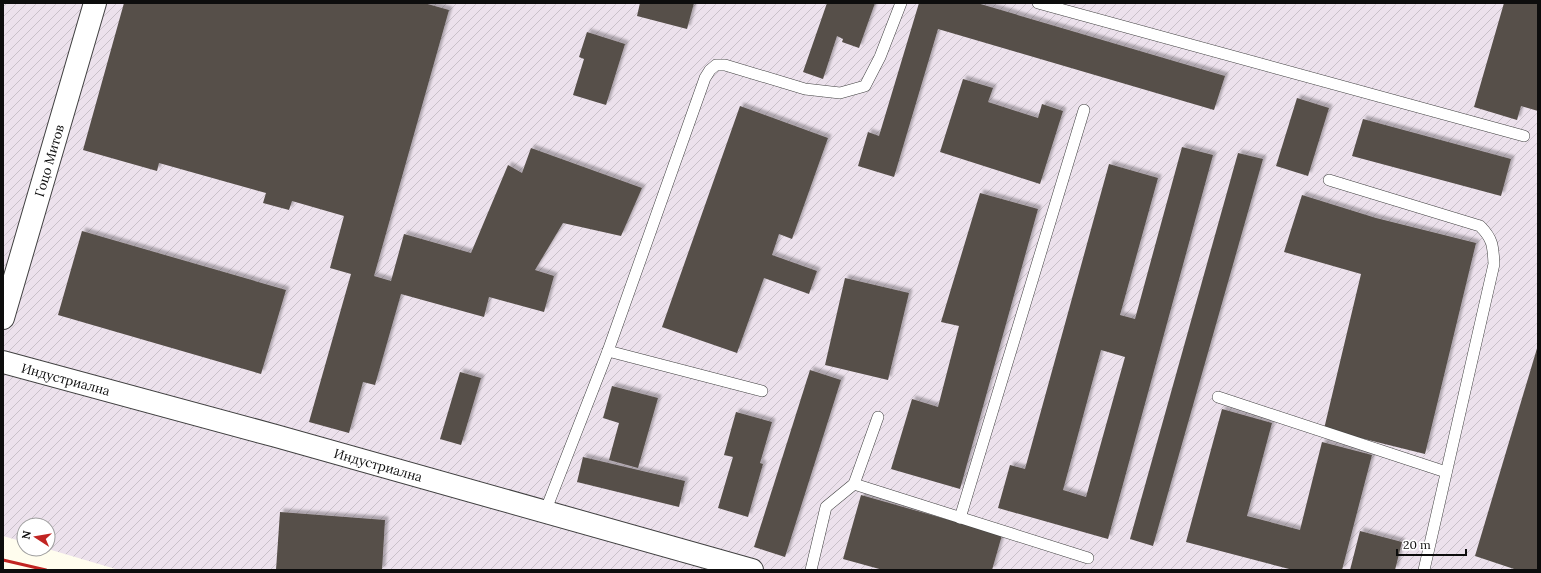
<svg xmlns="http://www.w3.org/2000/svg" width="1541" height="573" font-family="Lora,serif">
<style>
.industrial{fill:url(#industrial-furrows)}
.building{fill:#564f49;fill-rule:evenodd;filter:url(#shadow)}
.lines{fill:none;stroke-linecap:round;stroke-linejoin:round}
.lane-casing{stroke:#404040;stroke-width:12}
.street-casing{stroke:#404040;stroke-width:24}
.lane{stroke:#fff;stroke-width:11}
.street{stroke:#fff;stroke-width:22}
.rail{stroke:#c12422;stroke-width:3}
.labels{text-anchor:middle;stroke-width:4;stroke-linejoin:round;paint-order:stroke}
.street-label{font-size:13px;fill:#0d0d0d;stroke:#fff}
</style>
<defs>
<pattern id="industrial-furrows" width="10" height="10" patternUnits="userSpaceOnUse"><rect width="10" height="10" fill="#ece1ec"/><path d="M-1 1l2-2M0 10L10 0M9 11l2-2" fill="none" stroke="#c9c0c9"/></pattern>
<filter id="shadow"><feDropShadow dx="3.5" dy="-3.5" stdDeviation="1" flood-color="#0004"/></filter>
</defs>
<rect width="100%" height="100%" fill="#fffdee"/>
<polygon class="industrial" points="3,3 1538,3 1538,570 119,570 48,549 48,525 24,525 24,542 3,536"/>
<g class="building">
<polygon points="124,3 424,3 449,10 374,276 391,281 404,234 471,253 508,165 522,173 531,148 642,188 621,236 563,223 535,270 554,276 544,312 489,297 484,317 401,294 375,385 363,382 349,433 309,422 351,274 330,268 344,216 292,201 289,210 263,203 266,193 159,163 157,171 83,150"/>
<polygon points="640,3 694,3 687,29 637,16"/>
<polygon points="827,3 875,3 859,48 842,42 843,39 837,36 823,79 803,72"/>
<polygon points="919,3 977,3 1225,76 1214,110 938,29 894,177 858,166 868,132 879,136"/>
<polygon points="1504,3 1538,3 1538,111 1521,106 1517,120 1474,107"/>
<polygon points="587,32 625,44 606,105 573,95 584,59 579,57"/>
<polygon points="963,79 993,88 988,102 1038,118 1042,104 1063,111 1040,184 940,152"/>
<polygon points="1297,98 1329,108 1308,176 1276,166"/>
<polygon points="740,106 828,138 792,239 779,234 772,255 817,271 809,294 764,278 737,353 662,327"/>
<polygon points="1363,119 1511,159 1501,196 1352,156"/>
<path d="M1182 147 1213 155 1108 539 998 508 1010 465 1025 469 1109 164 1158 178 1120 315 1135 319ZM1101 350 1125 357 1086 497 1063 490Z"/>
<polygon points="1238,153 1263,159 1153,546 1130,539"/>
<polygon points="980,193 1038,209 960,489 891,469 912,399 938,407 959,326 941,322"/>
<polygon points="1302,195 1376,218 1476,243 1425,454 1324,429 1361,274 1284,252"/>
<polygon points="82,231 286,290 261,374 58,315"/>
<polygon points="845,278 909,293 888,380 825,365"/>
<polygon points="1538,345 1538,570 1517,570 1475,556"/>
<polygon points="810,370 841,380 785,557 754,547"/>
<polygon points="460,372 481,378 461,445 440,439"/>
<polygon points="612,386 658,398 638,468 609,460 619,423 603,418"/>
<polygon points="1222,409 1272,423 1247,516 1300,530 1322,442 1372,455 1342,570 1293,570 1186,542"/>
<polygon points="736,412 772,422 760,463 763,464 748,517 718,508 733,457 724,455"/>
<polygon points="583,457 685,481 679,507 577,482"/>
<polygon points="861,495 1002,535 992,570 883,570 843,559"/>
<polygon points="280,512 385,520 382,570 276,570"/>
<polygon points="1360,531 1402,542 1395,570 1350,570"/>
</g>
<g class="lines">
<defs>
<g id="lane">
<polyline points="1038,3 1524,136"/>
<path d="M1329 180 1480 226C1493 239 1493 246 1494 264L1424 570"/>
<polyline points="608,351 762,391"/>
<polyline points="1218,397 1446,472"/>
<polyline points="854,484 1088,558"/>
<polyline points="545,512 608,351 705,78 710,70 716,65 725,65 805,89 840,93 865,86 880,57 901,3"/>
<polyline points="960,518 1084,110"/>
<polyline points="811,570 826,507 854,484 878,417"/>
</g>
<g id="street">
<path id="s1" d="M3 318 95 3"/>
<path id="s2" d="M3 362 276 436 752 570"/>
</g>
</defs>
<use href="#lane" class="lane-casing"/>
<use href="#street" class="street-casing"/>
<use href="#lane" class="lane"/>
<use href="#street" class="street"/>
<polyline class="rail" points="3,560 46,570"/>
</g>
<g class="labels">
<g class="street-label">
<text dy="5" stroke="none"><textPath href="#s1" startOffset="164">Гоцо Митов</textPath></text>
<text dy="5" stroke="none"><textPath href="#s2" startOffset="65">Индустриална</textPath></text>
<text dy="5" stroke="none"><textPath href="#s2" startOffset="389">Индустриална</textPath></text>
</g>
</g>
<rect width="1541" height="573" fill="none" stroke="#0d0d0d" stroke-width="8"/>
<g transform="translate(36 537) rotate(282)"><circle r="19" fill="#ffffff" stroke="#9e9e9e"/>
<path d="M0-3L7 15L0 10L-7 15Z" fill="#c12422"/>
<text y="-6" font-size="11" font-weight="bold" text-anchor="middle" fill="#0d0d0d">N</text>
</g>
<path d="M1397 549v6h69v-6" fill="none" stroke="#0d0d0d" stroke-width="2"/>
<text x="1403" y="549" font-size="12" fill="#0d0d0d" stroke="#ffffff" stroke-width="3" paint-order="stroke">20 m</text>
</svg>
